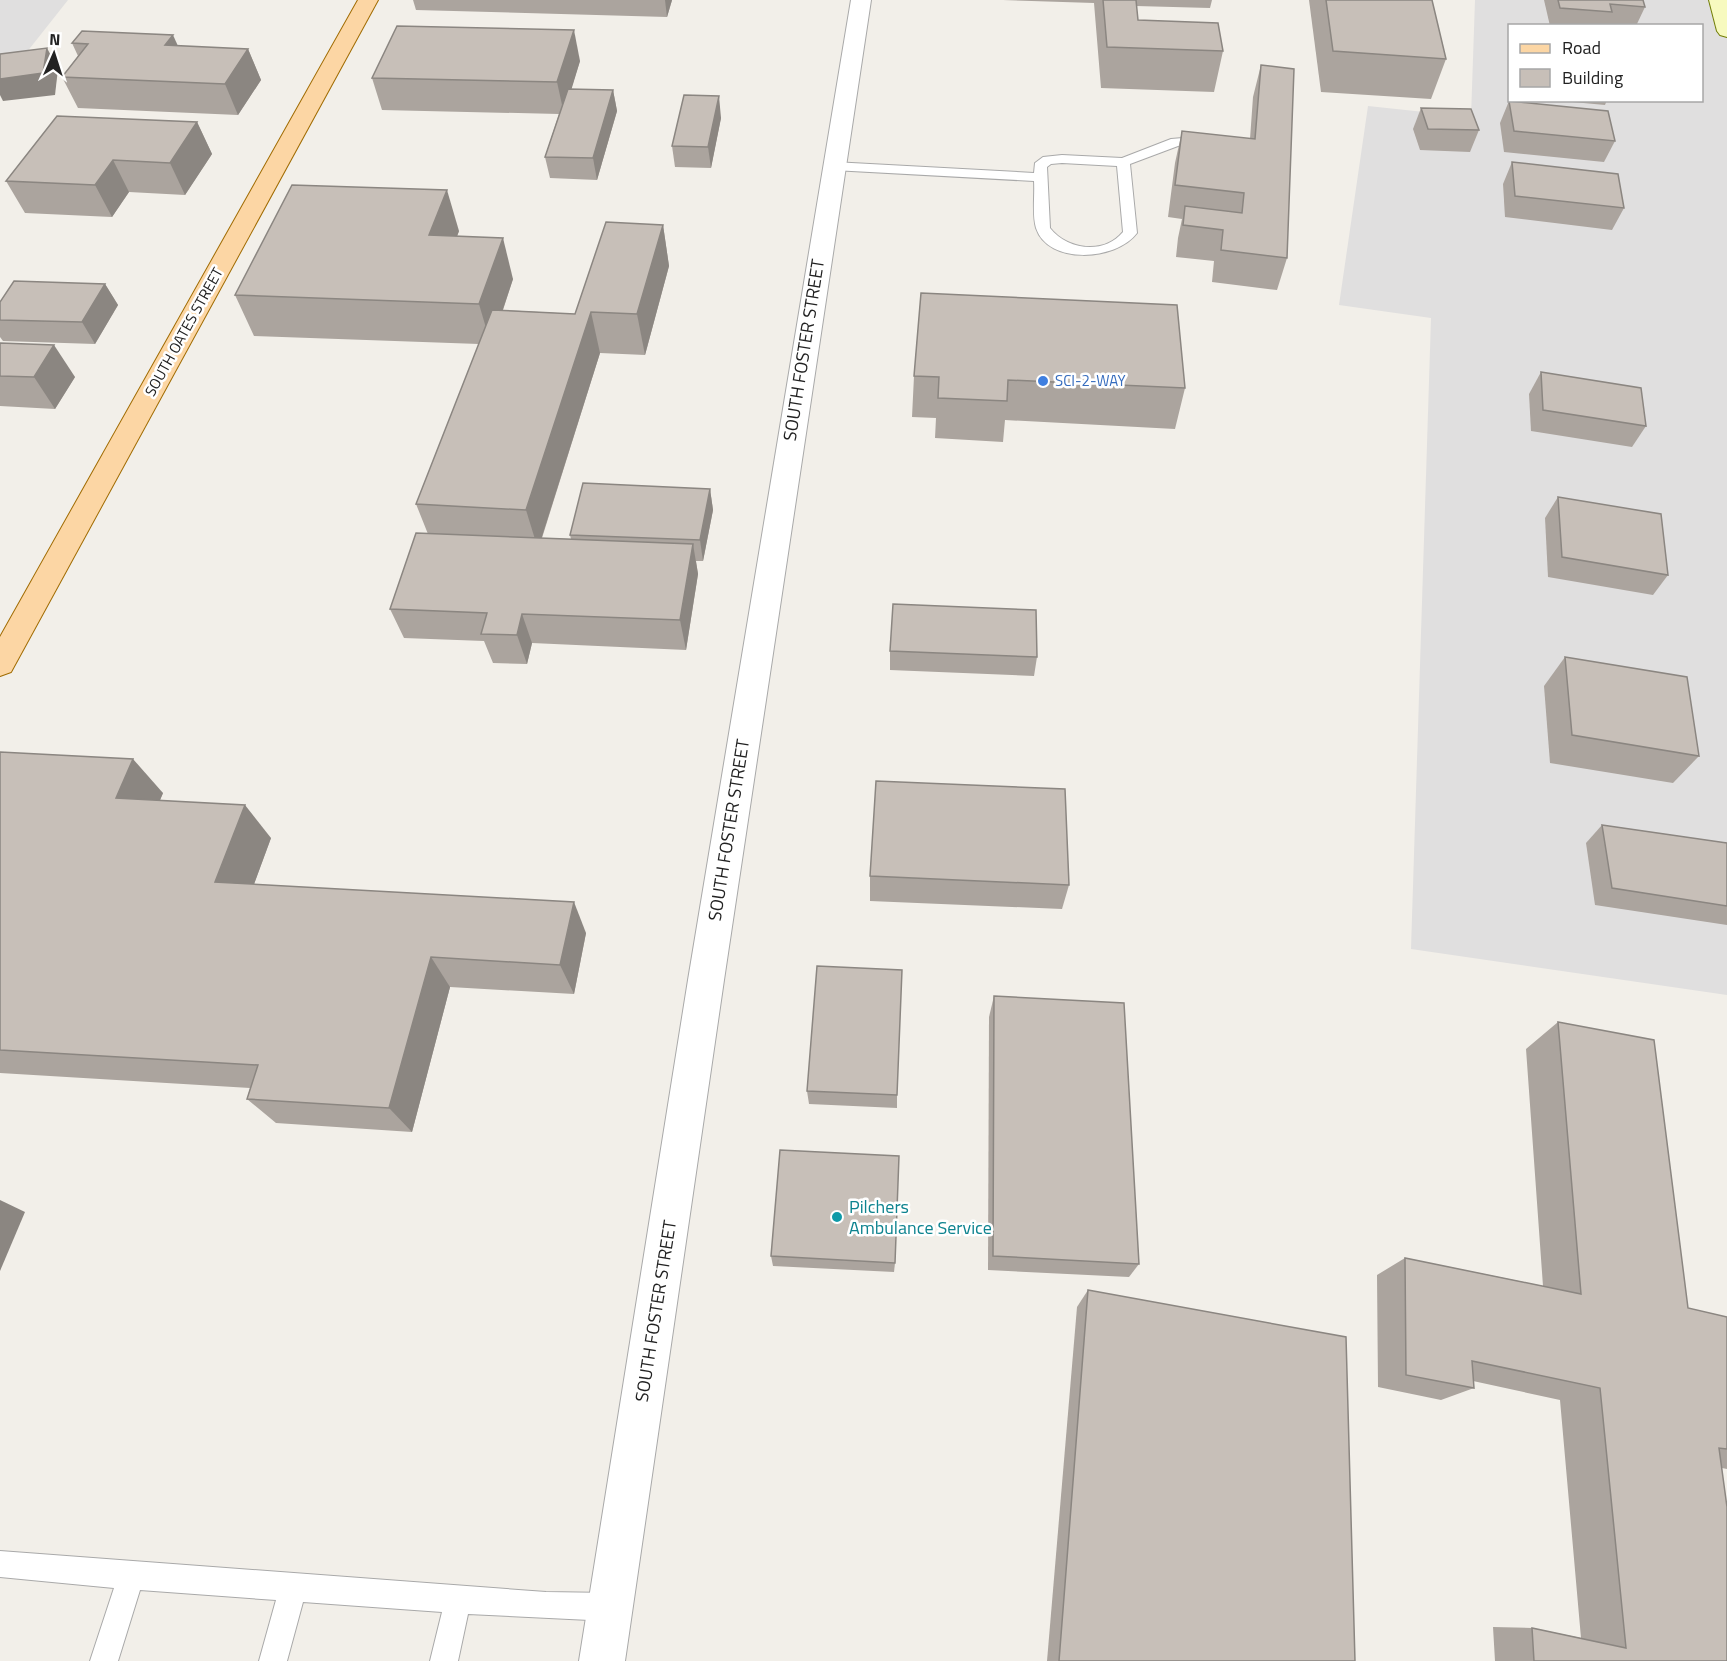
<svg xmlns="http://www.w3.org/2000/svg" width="1727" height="1661" font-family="'Titillium Web',sans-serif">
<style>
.residential{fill:#e0dfdf;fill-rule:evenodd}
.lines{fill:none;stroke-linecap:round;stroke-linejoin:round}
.lane-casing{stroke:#a9a9a9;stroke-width:2}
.street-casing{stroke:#a9a9a9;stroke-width:2}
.secondary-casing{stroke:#707d05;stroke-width:2}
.primary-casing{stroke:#a06b00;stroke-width:2}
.lane{fill:#fff;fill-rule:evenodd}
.street{fill:#fff;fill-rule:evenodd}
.secondary{fill:#f7fabf;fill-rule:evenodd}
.primary{fill:#fcd6a4;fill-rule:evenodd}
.wall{fill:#aba49e}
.shaded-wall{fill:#8b8681}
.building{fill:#c7bfb8;stroke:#8b8681;stroke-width:1.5}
.shop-dot{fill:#3f7fe0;stroke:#fff;stroke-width:2}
.culture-dot{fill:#0f9aa8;stroke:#fff;stroke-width:2}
.labels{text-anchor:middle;stroke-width:5;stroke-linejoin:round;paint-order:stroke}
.far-street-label{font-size:15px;fill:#222;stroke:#fff}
.far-shop-label{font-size:15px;fill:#366cbe;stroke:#fff;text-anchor:start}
.street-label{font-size:18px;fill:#222;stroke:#fff}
.culture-label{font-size:18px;fill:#0d838f;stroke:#fff;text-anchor:start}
</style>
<rect width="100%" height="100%" fill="#f2efe9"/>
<g class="residential">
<polygon points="0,0 68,0 0,86"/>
<path d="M1475 0H1727V995L1411 949 1431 318 1339 305 1368 106 1471 117ZM1510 26H1702V100H1510Z"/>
</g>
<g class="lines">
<defs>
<g id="lane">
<path d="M1207 136 1212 137V143L1178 146 1130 164 1137 233C1116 261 1048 265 1036 228 1032 215 1035 195 1034 181L833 170 826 166 833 162 1034 173 1035 163 1043 157 1062 155 1122 158 1171 139ZM1062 163 1117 166 1123 232C1104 255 1067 250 1050 228L1047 167 1051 164Z"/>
<polygon points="0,1551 546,1592 610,1593 620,1597 624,1607 620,1617 610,1621 468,1614 458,1661 430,1661 442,1612 303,1602 287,1661 259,1661 276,1600 140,1590 118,1661 90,1661 114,1588 0,1577"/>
</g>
<polygon id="street" points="851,0 871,0 724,980 625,1661 579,1661 688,980"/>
<polygon id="secondary" points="1709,0 1727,0 1727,37 1720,35 1717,31"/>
<polygon id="primary" points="358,0 378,0 11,672 0,676 0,637"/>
</defs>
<use href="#lane" class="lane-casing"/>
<use href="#street" class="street-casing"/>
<use href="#secondary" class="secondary-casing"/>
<use href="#primary" class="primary-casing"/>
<use href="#lane" class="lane"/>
<use href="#street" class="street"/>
<use href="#secondary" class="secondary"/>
<use href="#primary" class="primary"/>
</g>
<g class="wall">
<polygon points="413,0 672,0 667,17 416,10"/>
<polygon points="1003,0 1212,0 1210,8 1136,6 1138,20 1223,51 1214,92 1101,88 1094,3"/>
<polygon points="1309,0 1432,0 1446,59 1431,99 1321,92"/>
<polygon points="1544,0 1643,0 1645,7 1636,26 1550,26"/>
<polygon points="72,43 178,46 248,49 261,80 238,115 78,108 62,77 78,56"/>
<polygon points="580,61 571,89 613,90 617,111 597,180 550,178 545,157 559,114 382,110 372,78"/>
<polygon points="1261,65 1287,258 1277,290 1212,282 1214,261 1176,257 1178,238 1182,219 1168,217 1175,163 1182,131 1250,139 1253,97"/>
<polygon points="1551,100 1607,100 1605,105"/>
<polygon points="1509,101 1615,141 1604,162 1504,152 1500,123"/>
<polygon points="1421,108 1479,130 1470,152 1420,150 1413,129"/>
<polygon points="721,118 711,168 675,167 672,146"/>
<polygon points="197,122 212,154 185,195 129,192 112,217 25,213 6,181"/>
<polygon points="1512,162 1624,208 1612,230 1505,217 1503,184"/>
<polygon points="663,225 669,266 645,355 600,353 542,538 571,539 570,535 710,489 713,510 703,561 696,561 698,574 686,650 532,643 527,664 493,663 484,641 404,638 390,609 428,534 416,504 479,344 254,336 235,295 459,231 457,236 513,279 503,310 575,314"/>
<polygon points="105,284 118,305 95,344 3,341 0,337 0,302"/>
<polygon points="921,293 1185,388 1175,429 1005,420 1003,442 935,438 936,418 912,417 914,376"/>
<polygon points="0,343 75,377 55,409 0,406"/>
<polygon points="1541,372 1646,426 1632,447 1531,431 1529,394"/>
<polygon points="1558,497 1668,575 1653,595 1548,577 1545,518"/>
<polygon points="890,651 1037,657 1034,676 890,670"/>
<polygon points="1565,657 1699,756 1673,783 1550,763 1544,686"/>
<polygon points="0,752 163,793 160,800 271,838 254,884 586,933 574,994 450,987 412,1132 276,1123 247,1099 250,1088 0,1073"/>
<polygon points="1602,825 1727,843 1727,925 1595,905 1586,843"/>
<polygon points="870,876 1069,885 1062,909 870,901"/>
<polygon points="994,996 1139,1264 1129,1277 988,1270 989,1017"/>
<polygon points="1558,1022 1688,1308 1727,1317 1727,1469 1722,1468 1727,1661 1495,1661 1493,1627 1532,1628 1581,1638 1560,1400 1473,1381 1474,1388 1441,1400 1378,1387 1377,1275 1405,1258 1543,1286 1526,1049"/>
<polygon points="807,1091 897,1095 897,1108 809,1104"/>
<polygon points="771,1256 895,1263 894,1272 773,1266"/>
<polygon points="1088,1290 1355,1661 1047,1661 1077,1307"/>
</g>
<g class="shaded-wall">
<polygon points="665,0 672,0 667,17"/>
<polygon points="574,30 580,61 564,114 557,82"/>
<polygon points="173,35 187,66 165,45"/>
<polygon points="47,48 58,69 55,95 3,101 0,95 0,79"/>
<polygon points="248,49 261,80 238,115 225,84"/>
<polygon points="613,90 617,111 597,180 593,158"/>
<polygon points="719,96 721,118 711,168 708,147"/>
<polygon points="197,122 212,154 185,195 170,163"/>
<polygon points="113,160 129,192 112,217 95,185"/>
<polygon points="447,190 459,231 442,276 429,235"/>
<polygon points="663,225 669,266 645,355 637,314"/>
<polygon points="503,238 513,279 491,345 479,304"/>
<polygon points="105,284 118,305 95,344 82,322"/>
<polygon points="591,312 600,353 538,549 526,510"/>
<polygon points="54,345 75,377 55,409 34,377"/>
<polygon points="710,489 713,510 703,561 700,540"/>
<polygon points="693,544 698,574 686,650 680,620"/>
<polygon points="522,614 532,643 527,664 517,635"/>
<polygon points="133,759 163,793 147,831 116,798"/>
<polygon points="245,805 271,838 243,914 215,882"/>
<polygon points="574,902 586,933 574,994 560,965"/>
<polygon points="431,957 450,987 412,1132 389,1108"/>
<polygon points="0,1200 25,1212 0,1271"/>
</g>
<g class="building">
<polygon points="1103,0 1136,0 1138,20 1218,23 1223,51 1107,47"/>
<polygon points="1326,0 1432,0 1446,59 1333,51"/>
<polygon points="1558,0 1643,0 1645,7 1610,4 1612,12 1560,8"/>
<polygon points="397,26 574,30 557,82 372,78"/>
<polygon points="82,31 173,35 165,45 248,49 225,84 62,77 88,44 72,43"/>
<polygon points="47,48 43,73 0,79 0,54"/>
<polygon points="1261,65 1294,69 1287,258 1221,250 1223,230 1183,225 1185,206 1242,213 1244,193 1175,185 1182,131 1255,139"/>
<polygon points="568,89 613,90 593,158 545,157"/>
<polygon points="684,95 719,96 708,147 672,146"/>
<polygon points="1509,101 1608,111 1615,141 1514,131"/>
<polygon points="1421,108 1471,109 1479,130 1428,129"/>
<polygon points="57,116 197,122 170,163 113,160 95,185 6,181"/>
<polygon points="1512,162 1618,174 1624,208 1515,196"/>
<polygon points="292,185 447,190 429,235 503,238 479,304 235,295"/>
<polygon points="606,222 663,225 637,314 591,312 526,510 416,504 492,310 575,314"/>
<polygon points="14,281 105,284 82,322 0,320 0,302"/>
<polygon points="921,293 1177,305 1185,388 1008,380 1007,401 938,398 939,377 914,376"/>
<polygon points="0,343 54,345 34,377 0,376"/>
<polygon points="1541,372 1641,388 1646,426 1543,410"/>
<polygon points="583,483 710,489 700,540 570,535"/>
<polygon points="1558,497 1661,514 1668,575 1562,557"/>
<polygon points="416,533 693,544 680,620 522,614 517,635 481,634 487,613 390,609"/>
<polygon points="893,604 1036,610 1037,657 890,651"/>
<polygon points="1565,657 1687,677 1699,756 1572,735"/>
<polygon points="0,752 133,759 116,798 245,805 215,882 574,902 560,965 431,957 389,1108 247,1099 258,1065 0,1050"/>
<polygon points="876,781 1065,789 1069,885 870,876"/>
<polygon points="1602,825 1727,843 1727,906 1612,888"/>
<polygon points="817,966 902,970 897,1095 807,1091"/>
<polygon points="994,996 1124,1003 1139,1264 993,1256"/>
<polygon points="1558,1022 1654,1040 1688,1308 1727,1317 1727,1449 1719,1448 1727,1507 1727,1661 1534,1661 1532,1628 1626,1648 1600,1388 1472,1361 1474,1388 1406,1375 1405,1258 1581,1294"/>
<polygon points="780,1150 899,1156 895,1263 771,1256"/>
<polygon points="1088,1290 1346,1337 1355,1661 1059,1661"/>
</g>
<circle class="shop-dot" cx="1043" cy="381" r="6"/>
<circle class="culture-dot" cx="837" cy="1217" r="6"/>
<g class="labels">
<g class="far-street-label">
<text transform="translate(184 332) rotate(-61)" y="5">SOUTH OATES STREET</text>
</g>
<g class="far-shop-label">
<text x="1055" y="386">SCI-2-WAY</text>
</g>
<g class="street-label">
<text transform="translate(804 350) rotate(-81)" y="6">SOUTH FOSTER STREET</text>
<text transform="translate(729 830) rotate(-81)" y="6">SOUTH FOSTER STREET</text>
<text transform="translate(656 1311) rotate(-81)" y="6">SOUTH FOSTER STREET</text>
</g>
<g class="culture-label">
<text x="849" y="1213">Pilchers<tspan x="849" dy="21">Ambulance Service</tspan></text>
</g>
</g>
<rect x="1508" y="24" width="195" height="78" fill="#ffffff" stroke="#a7a7a7" stroke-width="1.5"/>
<rect x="1520" y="44" width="30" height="9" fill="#fcd6a4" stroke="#a7a7a7" stroke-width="1.5"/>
<text x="1562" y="54" font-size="18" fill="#222222">Road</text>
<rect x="1520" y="69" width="30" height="18" fill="#c7bfb8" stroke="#a7a7a7" stroke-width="1.5"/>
<text x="1562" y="84" font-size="18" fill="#222222">Building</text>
<g transform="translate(54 54) rotate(3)" stroke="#ffffff" stroke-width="4.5" paint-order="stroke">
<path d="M0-4.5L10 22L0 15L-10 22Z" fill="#222222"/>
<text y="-9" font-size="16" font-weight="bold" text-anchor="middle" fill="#222222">N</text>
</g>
</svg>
